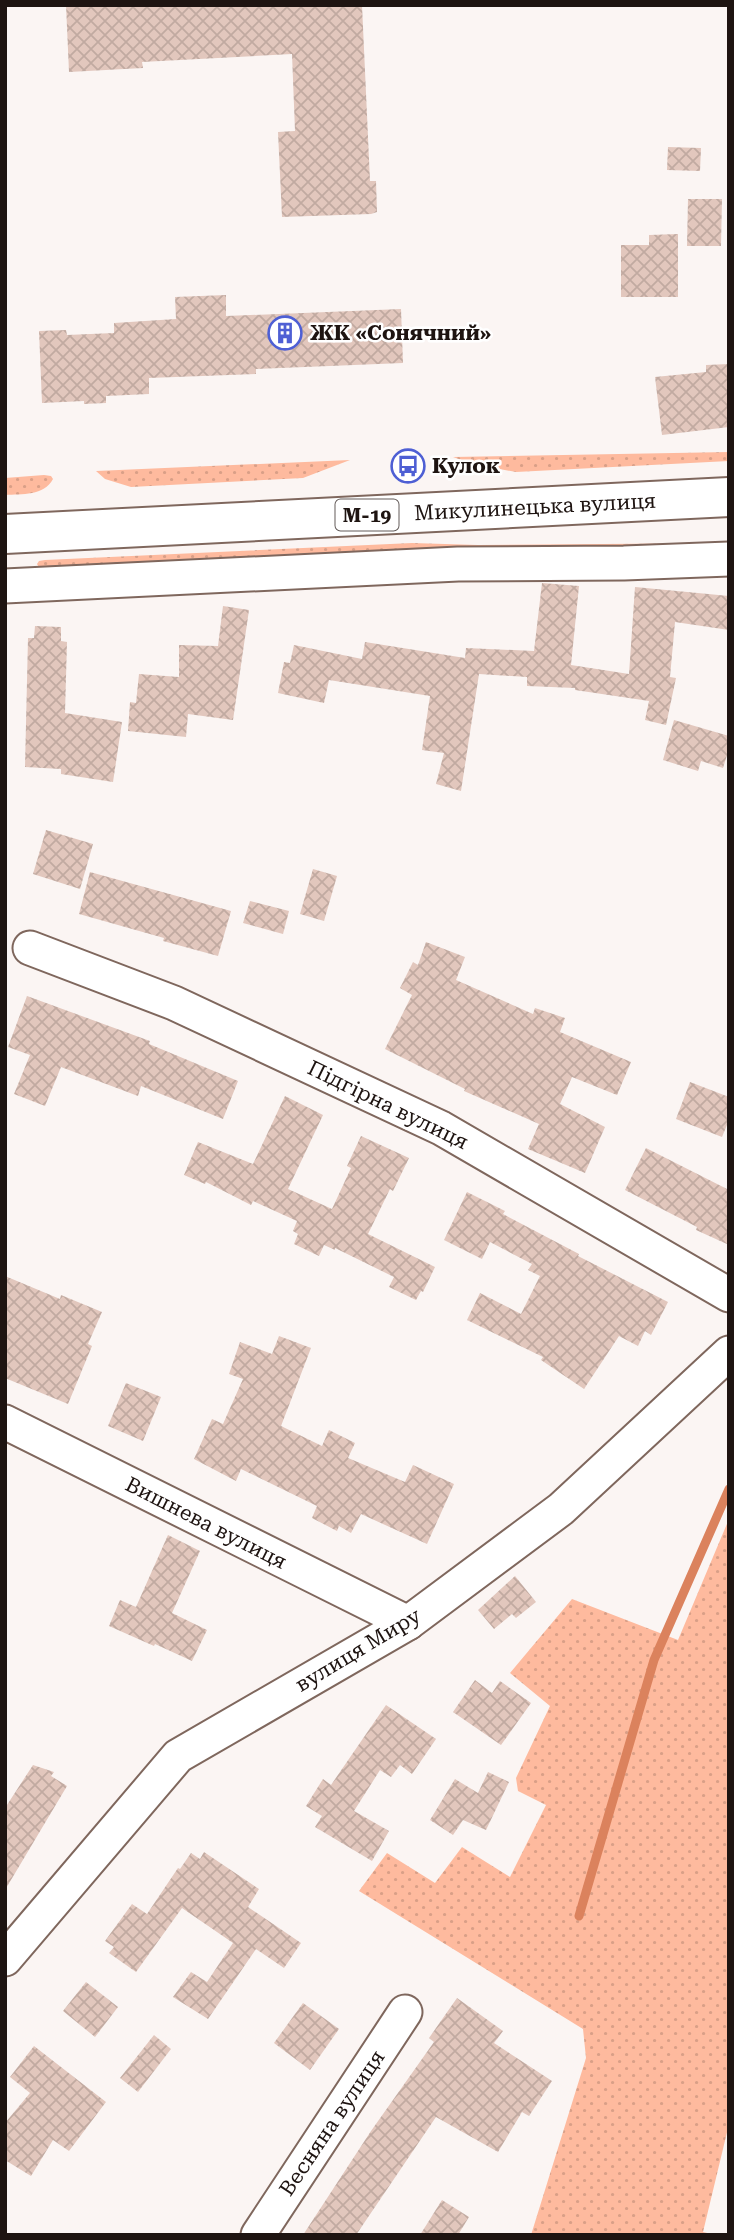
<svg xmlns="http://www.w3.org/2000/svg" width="734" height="2240" font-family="'Roboto Serif',serif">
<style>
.grass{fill:url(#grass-dots)}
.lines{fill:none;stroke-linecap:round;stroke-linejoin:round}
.stream{stroke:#db825d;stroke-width:9}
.building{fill:url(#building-cross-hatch)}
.minor-casing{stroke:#7f675d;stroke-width:37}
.trunk-casing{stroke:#7f675d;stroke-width:42}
.minor{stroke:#fff;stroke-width:33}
.trunk{stroke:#fff;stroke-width:38}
.labels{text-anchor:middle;stroke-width:5;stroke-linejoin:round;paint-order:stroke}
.shield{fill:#fff;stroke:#625a58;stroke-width:2}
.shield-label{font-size:19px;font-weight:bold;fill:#1e1411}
.poi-label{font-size:21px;font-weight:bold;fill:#1e1411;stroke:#fff;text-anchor:start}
.street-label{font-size:21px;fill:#1e1411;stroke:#fff}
</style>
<defs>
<pattern id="grass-dots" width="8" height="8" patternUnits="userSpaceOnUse" patternTransform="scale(1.75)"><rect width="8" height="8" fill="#feba9e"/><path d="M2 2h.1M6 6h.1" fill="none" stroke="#d99f87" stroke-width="1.8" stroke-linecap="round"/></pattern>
<pattern id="building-cross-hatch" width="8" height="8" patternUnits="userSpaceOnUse" patternTransform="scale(1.75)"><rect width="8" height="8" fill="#e2c7bd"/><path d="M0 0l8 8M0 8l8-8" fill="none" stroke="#c1aaa1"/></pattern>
</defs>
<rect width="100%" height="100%" fill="#fbf5f3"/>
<g class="grass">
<polygon points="729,452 729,461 516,472 473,464 453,457"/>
<polygon points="350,460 303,478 131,487 105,479 96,471"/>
<path d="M44 475 51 476 53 479C44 496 22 494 5 495V478Z"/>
<polygon points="412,543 478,545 729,543 41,571 37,564 39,561 45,560"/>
<polygon points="729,1519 729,2124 703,2232 716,2235 531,2235 586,2058 583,2029 359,1891 387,1853 435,1883 462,1847 510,1877 546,1805 518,1791 516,1778 550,1706 510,1673 572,1599 678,1640"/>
</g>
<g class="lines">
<polyline class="stream" points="579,1916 654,1660 729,1489"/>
</g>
<g class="building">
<polygon points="66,5 362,5 370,181 376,181 377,212 371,214 282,217 278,132 295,131 292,54 142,62 143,68 69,72"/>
<polygon points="668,147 701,148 700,171 667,170"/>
<polygon points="688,199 722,199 721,246 687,246"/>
<polygon points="678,234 678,297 621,297 621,245 649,245 649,235"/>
<polygon points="226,295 226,316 401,309 403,363 256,369 256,374 149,378 149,394 106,396 106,403 84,404 84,401 42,403 39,331 66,330 67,335 114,333 114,323 176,319 175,297"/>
<polygon points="729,364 729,427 662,435 655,377 706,372 706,365"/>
<polygon points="542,583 579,586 571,665 629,674 635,587 729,596 729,630 675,622 670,677 676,678 666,725 645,720 649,701 575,690 575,688 527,686 527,677 479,674 461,791 436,784 444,753 422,750 430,696 329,680 324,703 278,693 284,662 290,663 294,645 362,659 365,642 465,658 466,648 534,651"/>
<polygon points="223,606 249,610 233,720 188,714 186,737 128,731 130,702 136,703 139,674 179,677 179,645 218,646"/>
<polygon points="35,626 61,627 61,641 67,642 65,713 122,722 113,782 61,774 61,769 25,767 28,638 34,638"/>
<polygon points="674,720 729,736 729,749 723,768 701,761 698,771 663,760"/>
<polygon points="46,830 93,844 80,889 33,874"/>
<polygon points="313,869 337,876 324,921 300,914"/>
<polygon points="90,872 231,911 218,956 163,941 164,938 79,914"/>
<polygon points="250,901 289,911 283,934 243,923"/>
<polygon points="426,942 465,957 456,980 533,1014 535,1008 565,1018 560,1032 631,1062 617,1095 572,1077 560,1104 605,1127 585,1173 528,1149 539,1124 464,1091 465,1089 385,1049 412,995 400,988 413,962 418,965"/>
<polygon points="27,996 150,1041 149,1044 238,1081 223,1119 141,1086 138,1096 61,1067 45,1106 14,1094 30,1055 8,1047"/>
<polygon points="690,1082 729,1097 729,1120 722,1137 676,1119"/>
<polygon points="285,1096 323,1115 288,1189 332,1209 351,1168 347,1166 361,1136 409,1158 393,1191 390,1189 368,1234 435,1267 423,1292 421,1291 416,1300 389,1287 394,1277 335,1248 335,1250 324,1245 319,1256 294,1244 298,1234 293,1231 297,1221 253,1201 251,1205 206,1182 205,1184 184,1175 198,1142 253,1164"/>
<polygon points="646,1148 729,1190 729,1245 696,1230 697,1227 625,1190"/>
<polygon points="467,1192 505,1211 503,1214 579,1254 578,1256 668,1302 651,1335 645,1331 638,1346 619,1336 584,1389 541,1360 543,1357 467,1320 480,1293 521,1314 540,1276 528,1270 532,1264 490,1242 482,1259 444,1240"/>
<polygon points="5,1276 60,1299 61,1295 102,1312 88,1344 92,1346 68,1404 5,1378"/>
<polygon points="279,1336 311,1348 281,1426 322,1446 329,1430 355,1443 348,1458 405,1482 413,1465 454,1484 427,1544 361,1514 351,1533 339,1526 337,1531 312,1518 317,1506 241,1469 236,1481 194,1459 212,1419 223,1424 243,1379 229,1374 240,1342 272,1354"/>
<polygon points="126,1383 161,1397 143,1441 108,1426"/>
<polygon points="168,1535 200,1551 172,1613 207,1630 192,1661 155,1644 154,1646 109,1626 120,1600 136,1607"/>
<polygon points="515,1576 536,1602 516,1618 512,1614 494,1629 478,1610"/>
<polygon points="475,1680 492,1693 500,1681 531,1703 501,1745 453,1712"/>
<polygon points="386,1705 436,1739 412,1774 400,1765 391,1777 380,1770 354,1811 389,1831 372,1861 315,1827 322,1816 306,1806 323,1779 331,1785"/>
<polygon points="33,1765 54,1772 51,1776 67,1786 5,1890 5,1808"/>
<polygon points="488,1772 509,1782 486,1830 463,1820 453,1835 430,1820 455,1779 478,1793"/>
<polygon points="204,1852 259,1889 248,1907 301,1943 284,1968 256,1949 208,2019 173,1997 191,1972 207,1982 233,1943 182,1908 136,1972 109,1953 114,1947 105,1941 132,1904 147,1914 178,1868 180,1869 191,1853 200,1859"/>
<polygon points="86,1982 118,2007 95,2037 63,2011"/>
<polygon points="457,1998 503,2031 494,2043 552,2081 529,2116 522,2112 498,2152 436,2117 356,2235 303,2235 371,2131 434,2042 429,2038"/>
<polygon points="303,2003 339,2029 310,2070 274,2043"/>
<polygon points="154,2035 171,2049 138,2092 120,2078"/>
<polygon points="34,2046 106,2102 69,2151 53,2140 31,2176 5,2160 5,2123 30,2093 10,2077"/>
<polygon points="442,2200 469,2217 458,2235 420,2235"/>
</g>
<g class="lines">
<defs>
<g id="minor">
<polyline points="5,586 458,564 624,563 729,559"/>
<polyline points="30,948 174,1003 441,1128 729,1295"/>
<polyline points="5,1422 408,1623"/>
<polyline points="5,1959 178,1756 408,1623 561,1509 729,1353"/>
<polyline points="258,2235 405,2012"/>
</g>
<polyline id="trunk" points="5,534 729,497"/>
</defs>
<use href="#minor" class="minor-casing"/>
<use href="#trunk" class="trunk-casing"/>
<use href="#minor" class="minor"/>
<use href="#trunk" class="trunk"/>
</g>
<defs>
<symbol id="building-ring" viewBox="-11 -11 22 22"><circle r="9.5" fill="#fff" stroke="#4e5fd4" stroke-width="1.5"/><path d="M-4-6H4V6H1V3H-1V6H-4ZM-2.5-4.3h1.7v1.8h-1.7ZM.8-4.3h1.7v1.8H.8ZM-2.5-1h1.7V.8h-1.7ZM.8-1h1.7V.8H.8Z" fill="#4e5fd4"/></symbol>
<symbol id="bus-ring" viewBox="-11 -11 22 22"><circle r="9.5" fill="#fff" stroke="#4e5fd4" stroke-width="1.5"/><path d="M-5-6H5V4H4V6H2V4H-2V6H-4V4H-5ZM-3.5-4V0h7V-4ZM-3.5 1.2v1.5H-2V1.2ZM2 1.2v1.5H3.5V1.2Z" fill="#4e5fd4"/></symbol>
</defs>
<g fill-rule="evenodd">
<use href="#building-ring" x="266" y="314" width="38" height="38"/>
<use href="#bus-ring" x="389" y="447" width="38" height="38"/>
</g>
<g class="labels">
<rect class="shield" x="335.5" y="499.5" width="63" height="31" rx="5"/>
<g class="shield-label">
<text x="367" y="522">М-19</text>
</g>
<g class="poi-label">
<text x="310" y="340">ЖК «Сонячний»</text>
<text x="432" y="473">Кулок</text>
</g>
<g class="street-label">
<text transform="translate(535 507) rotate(-3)" y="7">Микулинецька вулиця</text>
<text transform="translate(388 1105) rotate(26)" y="7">Підгірна вулиця</text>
<text transform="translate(206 1523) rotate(27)" y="7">Вишнева вулиця</text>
<text transform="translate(358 1650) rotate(-31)" y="7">вулиця Миру</text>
<text transform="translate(332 2123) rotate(-56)" y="7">Весняна вулиця</text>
</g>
</g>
<rect width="734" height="2240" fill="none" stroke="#1e1411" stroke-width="14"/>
</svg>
